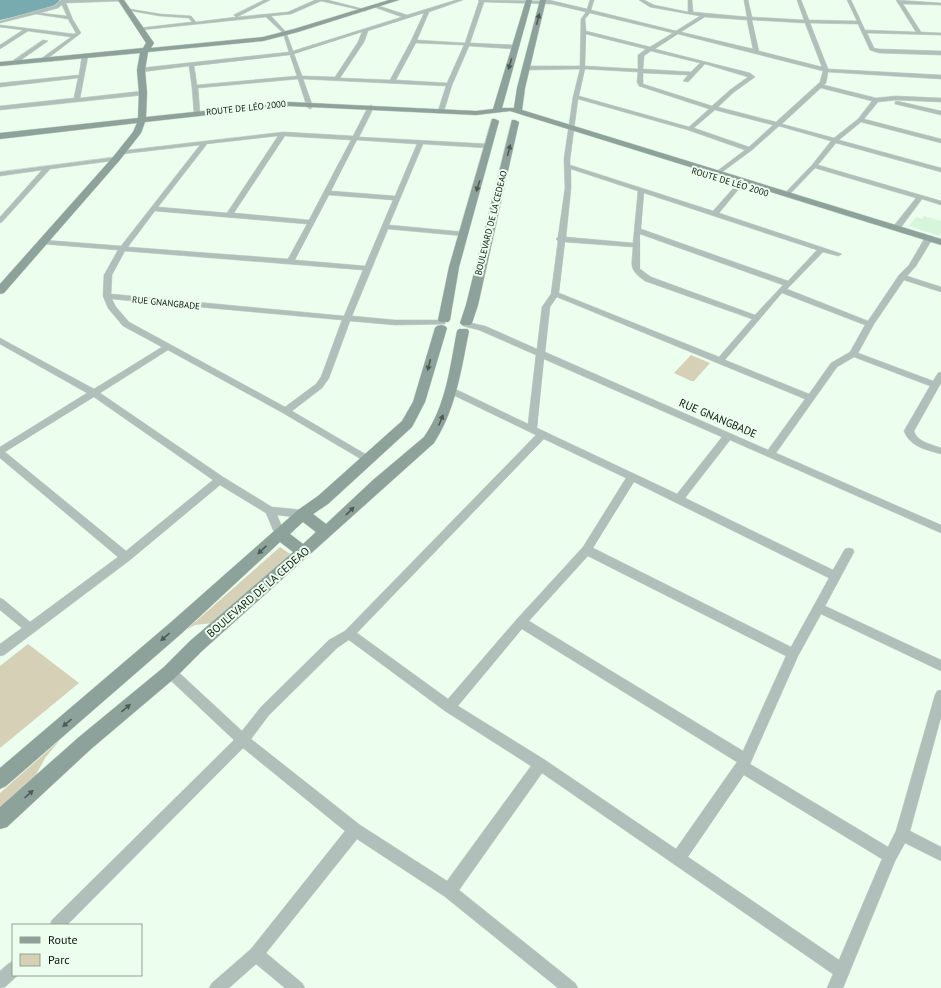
<svg xmlns="http://www.w3.org/2000/svg" width="941" height="988" font-family="'PT Sans',sans-serif">
<style>
.built{fill:#d7f5db}
.green{fill:#d6d0b7}
.water{fill:#78abaf}
.lines{fill:none;stroke-linecap:round;stroke-linejoin:round}
.street-casing{stroke:#c8d9ca;stroke-width:1}
.secondary-casing{stroke:#c8d9ca;stroke-width:1}
.street{fill:#b1bfba;fill-rule:evenodd}
.secondary{fill:#8ea29c;fill-rule:evenodd}
.oneway{fill:#4d5b55}
.labels{text-anchor:middle;stroke-width:4;stroke-linejoin:round;paint-order:stroke}
.far-street-label{font-size:9px;fill:#0c140e;stroke:#ecfeee}
.street-label{font-size:11px;fill:#0c140e;stroke:#ecfeee}
</style>
<rect width="100%" height="100%" fill="#ecfeee"/>
<polygon class="built" points="924,216 941,221 941,233 939,236 909,226 916,217 922,219"/>
<g class="green">
<polygon points="691,355 710,363 694,381 691,381 674,373"/>
<polygon points="280,547 290,554 213,623 195,625 186,630"/>
<polygon points="28,644 79,683 0,748 0,666"/>
<polygon points="60,740 45,758 29,788 0,814 0,793"/>
</g>
<path class="water" d="M0 0H59L60 1C52 11 13 17 0 20Z"/>
<g class="lines">
<defs>
<g id="street">
<path d="M61 0H123L121 1 66 3 73 20 81 33 47 59 42 58 71 37 28 31 0 49V45L23 30 0 27V25L74 34 76 33 68 19 36 14 0 23V21L54 6ZM62 5 67 16 40 13 58 8Z"/>
<path d="M264 0H270L237 17 288 12 315 0H328L367 10 365 11 321 1 291 14 271 16 286 32 293 51 402 17 374 7 376 5 407 15 456 0H463L429 12 417 40 465 43 479 1 478 0 543 1 541 0H549L587 9 590 0H594L591 10 676 31 700 16 650 7 639 0H644L654 5 688 12V0H692L693 12 747 17 744 0H748L752 17 804 20 797 0H801L809 20 857 21 847 0H851L865 30 916 32 896 0 941 3V5L903 4 921 32 941 33V35L867 33 874 48 879 49 941 51V55L879 53 870 50 858 24 810 23 828 69 941 75V79L828 72 826 83 824 85 876 98 896 96 941 98V102L896 100 878 102 864 119 941 139V143L861 122 839 140 941 168V172L836 143 818 165 941 201V205L922 199 899 230H893L892 228 916 198 815 168 788 196H784V194L812 165 831 141 779 126 752 150 718 175 715 173 716 172 745 150 688 130 578 99 570 159V165L713 211 738 183H742V185L719 213 842 254 838 256 823 252 787 289 868 321 899 275 909 265 926 236H932L933 238 916 266 907 276 941 287V292L904 280 874 324 858 353 933 381 938 373 941 372V383L914 431C917 442 931 444 941 448V454C927 450 910 447 904 431L930 386 854 357 837 367 776 453 941 525V533L730 440 685 498 833 570 845 549 849 548 853 549 854 552 825 606 941 660V671L821 614 798 656 750 764 888 847 896 831 935 695 937 691 941 690V717L910 831 941 847V861L905 843 895 861 843 988H827L833 974 542 773 459 890 575 983 578 988H558L444 896 357 839 266 953 302 983 305 988H285L256 964 229 988H209L212 983 251 949 345 831 243 748 67 925H50L52 920 234 740 166 676 164 672 166 668 170 667 174 668 242 731 261 707 329 640 345 631 536 435 447 392 446 390 450 387 453 388 528 424 536 355 479 330 463 326 462 324 466 322 485 326 537 349 542 307 551 294 558 241 556 239 558 237 565 188 564 159 573 97 580 69 527 70 524 68 527 66H580L581 19 586 12 552 4 484 2 470 43 515 45 518 47 515 49 469 46 452 85 444 111 441 113 438 111 446 86 303 79 313 107 310 109 307 107 298 79 198 88 200 113 197 115 194 113 192 87 189 66 141 72 138 70 141 68 289 52 283 33 266 17 141 30 139 28 192 22 189 18 160 16 126 10 124 8 160 14 191 16 196 22 236 17 234 15ZM424 13 411 41 390 80 340 78 364 42 368 31ZM590 13 673 33 650 47 586 31 585 19ZM705 17 747 20 753 49 681 32ZM752 20 805 23 822 67 759 51ZM362 32 358 42 335 77 302 76 294 54ZM586 34 646 49 638 55V69L585 66ZM678 34 823 71 820 82 776 122 718 107 734 92 755 77 750 73 655 49ZM416 43 464 45 447 83 396 80ZM651 51 700 63 691 72 643 69 644 56ZM290 55 297 76 197 85 194 66ZM705 64 748 77 730 90 712 106 643 84V73L688 75 683 81 688 82ZM585 69 638 72 637 82 639 86 709 109 689 127 579 96ZM821 88 872 101 858 119 834 138 782 124ZM715 110 773 125 749 147 694 128ZM571 169 638 191 633 243 566 237 571 188ZM644 193 817 250 788 281 641 229ZM640 234 783 285 755 315 651 277 640 269ZM565 242 633 247C632 266 628 269 645 281L752 319 719 357 559 293ZM782 293 865 325 850 352 831 363 809 394 725 360ZM557 297 805 399 768 450 545 352 550 307ZM544 359 722 437 677 494 537 428ZM544 439 626 478 583 547 517 619 448 699 357 633ZM634 482 829 578 791 647 593 548ZM588 556 786 656 743 751 529 621ZM522 629 737 762 676 849 545 760 458 706ZM349 640 445 711 531 766 447 881 360 825 251 739 269 715 337 648ZM744 775 882 859 839 960 688 857Z"/>
<polygon points="43,40 48,41 18,62 14,62 14,60"/>
<polygon points="85,54 88,56 80,98 143,91 146,93 143,95 0,110 0,106 74,98 78,78 0,87 0,83 79,75 82,56"/>
<polygon points="897,101 941,111 941,115 895,104 895,102"/>
<path d="M371 105 374 107 359 137 488 144 491 146 488 148 423 144 389 225 464 232 468 234 464 236 388 229 352 316 395 320H445V324L395 325 350 321 329 378 322 388 292 411 372 458 374 460 372 462H366L283 413 168 350 100 393 223 477 272 507 303 510 307 511 308 514 307 517 303 518 277 515 285 534 284 537H276L266 513 220 485 130 560 4 655 0 656V644L22 628 0 610V598L4 600 30 622 118 557 0 458V447L87 393 0 344V338L94 389 162 347 123 326 108 308 103 296 104 275 118 250 43 244 39 242 43 240 121 246 200 145 122 154 120 153V151L283 132 353 136 368 107ZM278 136 227 213 158 207 207 144ZM285 136 351 140 309 220 234 213ZM357 140 417 144 395 196 331 191ZM329 195 393 200 365 266 295 260ZM155 211 307 224 288 259 128 247ZM125 251 363 270 344 316 111 294 112 275ZM112 299 342 320 321 377 316 384 285 407 129 322 116 307ZM94 397 213 480 126 551 5 452Z"/>
<polygon points="116,157 119,159 118,160 50,169 2,222 0,223 0,217 42,170 0,176 0,172"/>
<polygon points="13,961 13,975 18,975 5,987 0,988 0,971 8,964"/>
</g>
<g id="secondary">
<polygon points="118,0 124,0 154,43 151,48 263,37 294,29 389,0 399,0 298,32 263,41 148,52 145,70 147,93 146,117 289,102 476,111 493,109 526,0 532,0 502,108 514,108 517,88 540,0 546,0 525,88 522,110 941,239 941,245 510,111 476,115 289,106 145,122 141,133 119,161 4,293 0,294 0,284 113,157 133,132 137,123 0,139 0,133 138,118 139,93 137,70 140,53 0,66 0,62 143,48 146,43"/>
<polygon points="492,119 495,119 499,121 459,267 450,320 448,322 440,322 438,320 449,267"/>
<polygon points="512,120 515,120 519,122 478,305 472,323 470,325 462,325 460,323 466,305"/>
<path d="M441 325 445 326 447 328 425 402 412 427 328 504 313 514 326 524 373 480 424 437C446 406 450 367 457 331L459 329H467L469 331C461 370 456 409 434 443L202 651 176 677 91 749 7 827 0 829V807L79 737 164 667 190 641 293 552 280 542 182 633 6 786 0 789V768L170 623 298 510 318 496 402 421 413 402 435 328 437 326ZM303 522 316 532 303 544 290 534Z"/>
</g>
</defs>
<use href="#street" class="street-casing"/>
<use href="#secondary" class="secondary-casing"/>
<use href="#street" class="street"/>
<use href="#secondary" class="secondary"/>
</g>
<defs><path id="oneway-solid" d="M-6-.8H1V-3.2L6.5 0L1 3.2V.8H-6Z"/></defs>
<g class="oneway">
<use href="#oneway-solid" transform="translate(538 19) rotate(-76)"/>
<use href="#oneway-solid" transform="translate(510 64) rotate(106)"/>
<use href="#oneway-solid" transform="translate(509 150) rotate(-76)"/>
<use href="#oneway-solid" transform="translate(478 186) rotate(108)"/>
<use href="#oneway-solid" transform="translate(429 365) rotate(104)"/>
<use href="#oneway-solid" transform="translate(441 420) rotate(-68)"/>
<use href="#oneway-solid" transform="translate(350 511) rotate(-44)"/>
<use href="#oneway-solid" transform="translate(262 550) rotate(137)"/>
<use href="#oneway-solid" transform="translate(165 637) rotate(139)"/>
<use href="#oneway-solid" transform="translate(126 708) rotate(-40)"/>
<use href="#oneway-solid" transform="translate(67 723) rotate(139)"/>
<use href="#oneway-solid" transform="translate(29 794) rotate(-42)"/>
</g>
<g class="labels">
<g class="far-street-label">
<text transform="translate(246 108) rotate(-6)" y="3">ROUTE DE LÉO 2000</text>
<text transform="translate(730 182) rotate(17)" y="3">ROUTE DE LÉO 2000</text>
<text transform="translate(491 223) rotate(-76)" y="3">BOULEVARD DE LA CEDEAO</text>
<text transform="translate(166 303) rotate(6)" y="3">RUE GNANGBADE</text>
</g>
<g class="street-label">
<text transform="translate(718 418) rotate(23)" y="4">RUE GNANGBADE</text>
<text transform="translate(258 592) rotate(-41)" y="4">BOULEVARD DE LA CEDEAO</text>
</g>
</g>
<rect x="12" y="924" width="130" height="52" fill="#ecfeee" stroke="#92a094"/>
<rect x="20" y="937" width="20" height="6" fill="#8ea29c" stroke="#92a094"/>
<text x="48" y="944" font-size="12" fill="#0c140e">Route</text>
<rect x="20" y="954" width="20" height="12" fill="#d6d0b7" stroke="#92a094"/>
<text x="48" y="964" font-size="12" fill="#0c140e">Parc</text>
</svg>
